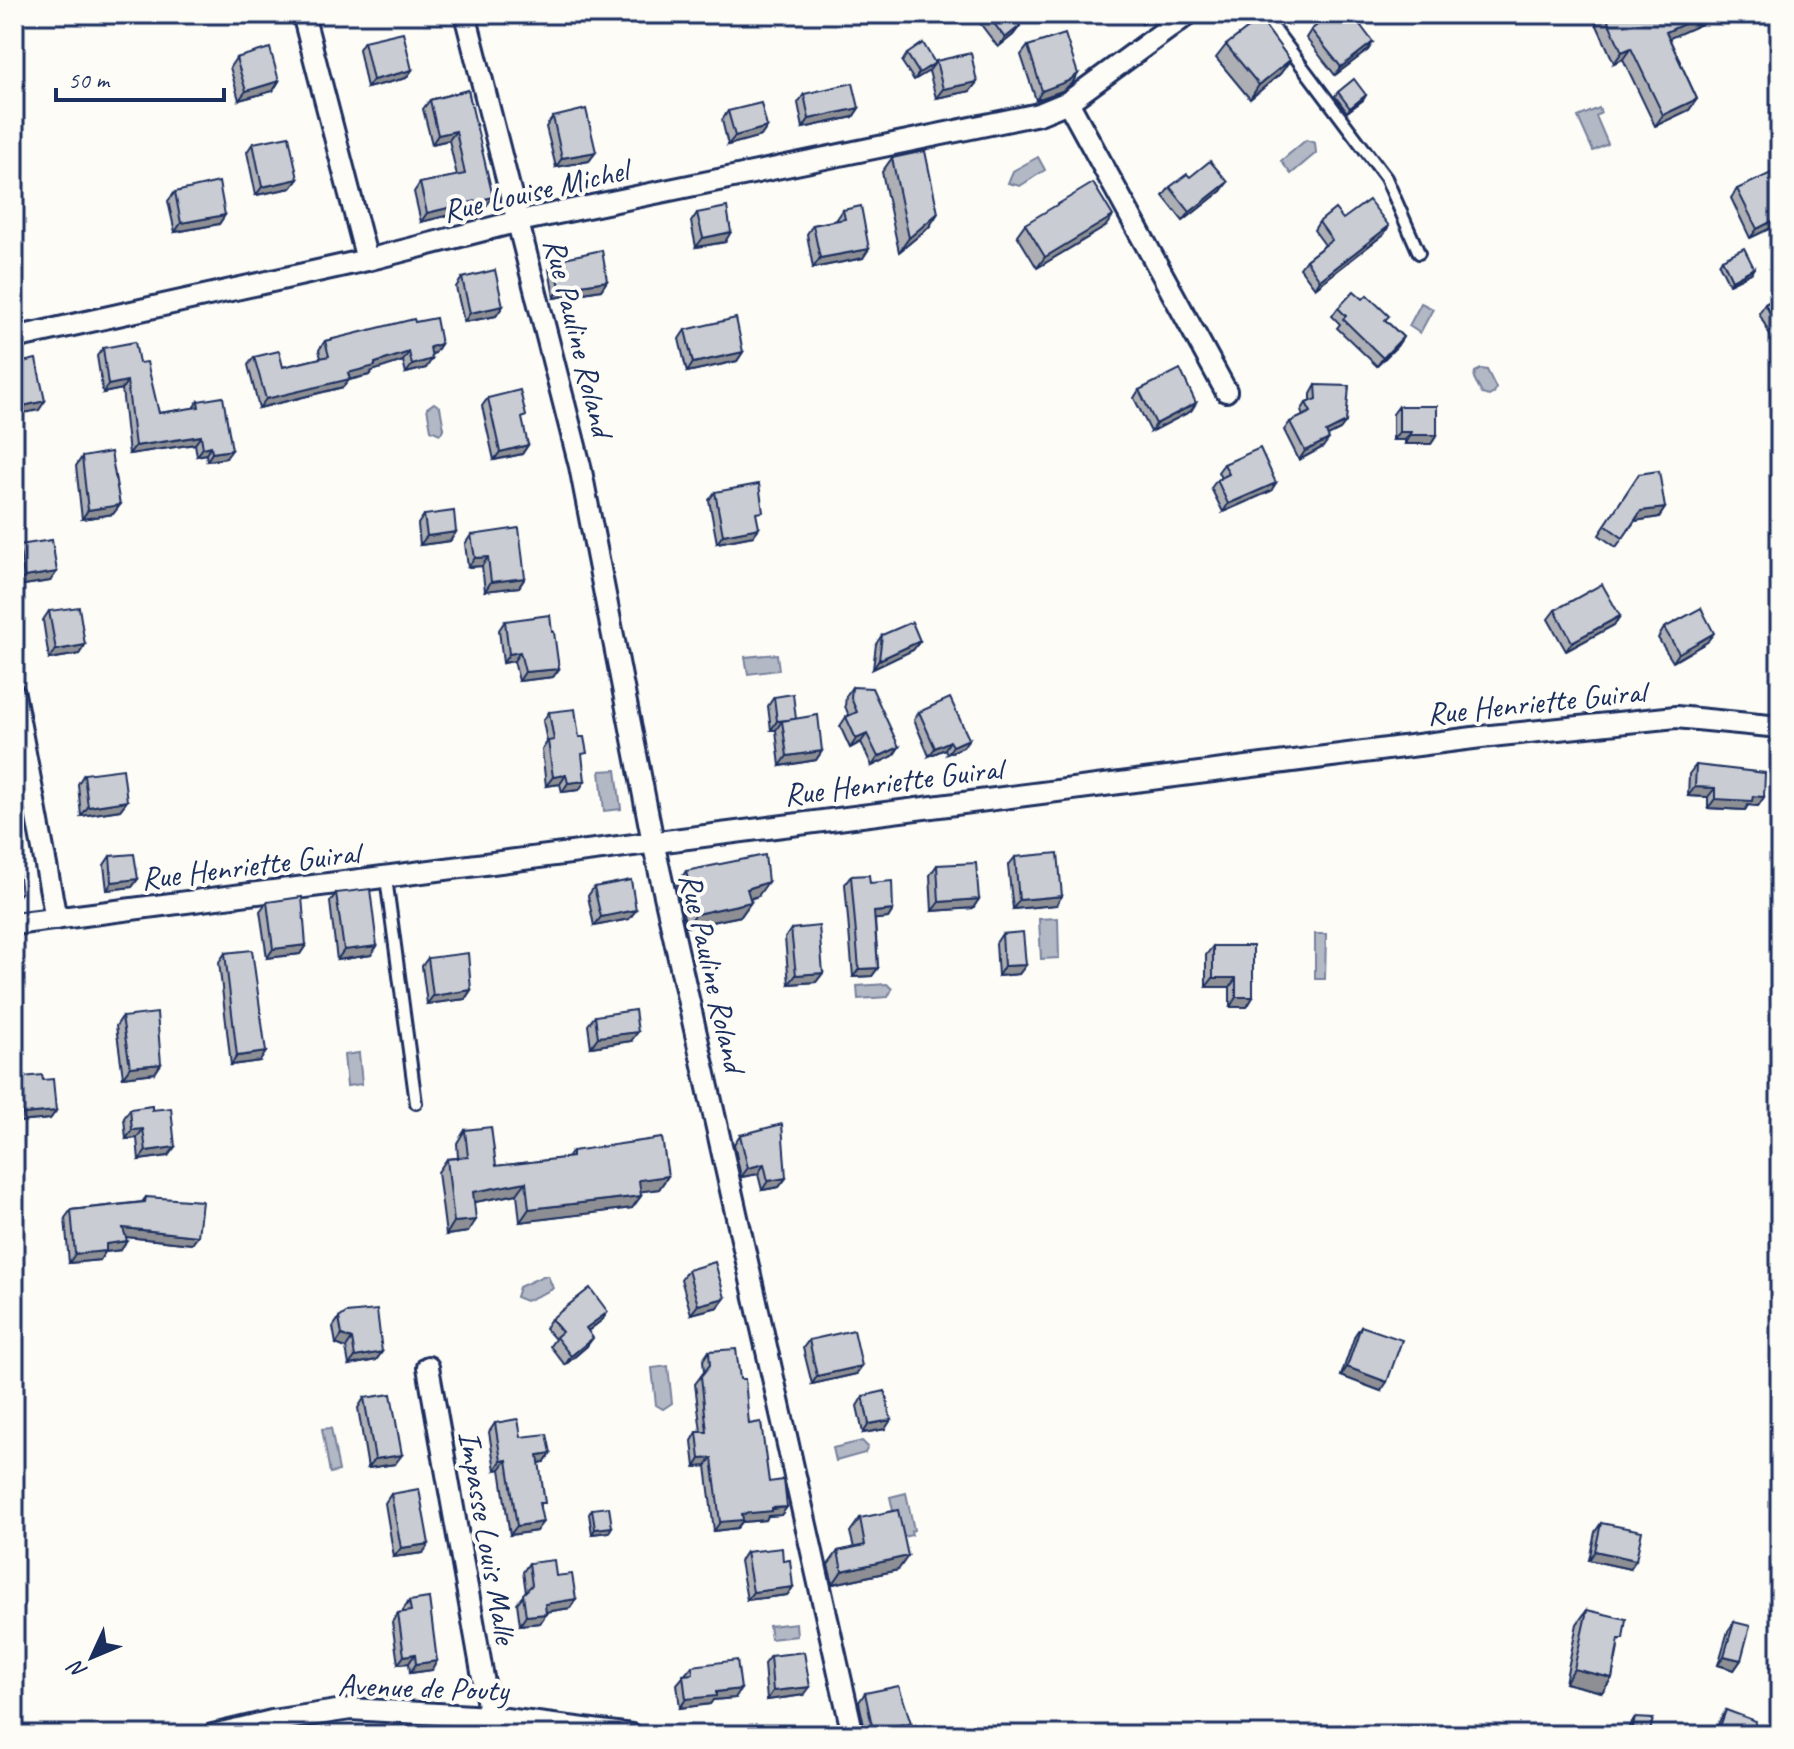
<svg xmlns="http://www.w3.org/2000/svg" width="1794" height="1749" font-family="Caveat,sans-serif">
<style>
.water{fill:#b3b8c5;stroke:#76819c;stroke-width:2}
.lines{fill:none;stroke-linecap:round;stroke-linejoin:round}
.lane-casing{stroke:#1b2f5e;stroke-width:16}
.street-casing{stroke:#1b2f5e;stroke-width:26}
.lane{stroke:#fdfcf7;stroke-width:10}
.street{stroke:#fdfcf7;stroke-width:20}
.wall{fill:#adafb5;stroke:#1b2f5e;stroke-width:2}
.shaded-wall{fill:#8d8f94;stroke:#1b2f5e;stroke-width:2}
.building{fill:#c9ccd3;stroke:#1b2f5e;stroke-width:2}
.labels{text-anchor:middle;stroke-width:8;stroke-linejoin:round;paint-order:stroke}
.street-label{font-size:32px;fill:#1b2f5e;stroke:#fdfcf7}
</style>
<rect width="100%" height="100%" fill="#fdfcf7"/>
<filter id="ink" filterUnits="userSpaceOnUse"><feTurbulence type="fractalNoise" baseFrequency=".0125" numOctaves="2"/><feDisplacementMap in="SourceGraphic" scale="16" xChannelSelector="R" yChannelSelector="G"/><feConvolveMatrix kernelMatrix="1 2 1 2 8 2 1 2 1" color-interpolation-filters="sRGB"/></filter>
<g filter="url(#ink)">
<g class="water">
<polygon points="1599,108 1601,113 1596,116 1608,144 1593,151 1578,117"/>
<polygon points="1306,140 1315,143 1316,153 1291,174 1281,161"/>
<polygon points="1038,157 1045,170 1020,186 1008,183 1013,171"/>
<polygon points="1421,303 1433,309 1420,333 1409,326"/>
<polygon points="1481,369 1487,370 1496,388 1494,393 1489,396 1482,394 1474,378 1475,372"/>
<polygon points="434,403 440,407 444,429 440,434 431,430 427,408"/>
<polygon points="777,654 779,670 748,674 745,657"/>
<polygon points="616,770 621,809 604,811 600,771"/>
<polygon points="1058,918 1059,958 1041,959 1039,919"/>
<polygon points="1315,934 1326,934 1325,979 1315,979"/>
<polygon points="887,984 892,989 888,997 858,999 857,986"/>
<polygon points="359,1053 362,1084 347,1086 344,1055"/>
<polygon points="543,1276 548,1276 553,1288 551,1290 526,1301 516,1297 519,1287"/>
<polygon points="668,1366 672,1403 663,1409 656,1405 652,1368"/>
<polygon points="331,1428 339,1471 330,1473 322,1429"/>
<polygon points="862,1441 868,1447 865,1453 836,1461 833,1448"/>
<polygon points="906,1493 914,1530 911,1531 912,1535 903,1537 898,1533 890,1497"/>
<polygon points="796,1623 797,1636 771,1639 769,1626"/>
</g>
<g class="lines">
<defs>
<g id="lane">
<polyline points="1263,14 1386,178 1419,253"/>
<polyline points="386,878 416,1103"/>
</g>
<g id="street">
<polyline points="303,14 367,260"/>
<polyline points="465,14 580,466 653,842 853,1735"/>
<polyline points="1068,102 1226,391"/>
<polyline points="14,338 367,260 519,221 1039,114 1068,102 1188,14"/>
<polyline points="14,694 56,919"/>
<polyline points="14,924 1481,737 1676,717 1780,727"/>
<polyline points="428,1367 490,1717"/>
<polyline points="213,1735 272,1721 350,1709 490,1717 632,1735"/>
</g>
</defs>
<use href="#lane" class="lane-casing"/>
<use href="#street" class="street-casing"/>
<use href="#lane" class="lane"/>
<use href="#street" class="street"/>
</g>
<g class="wall">
<polygon points="973,14 1011,14 1020,26 1013,35 998,47"/>
<polygon points="1133,14 1156,14 1142,24"/>
<polygon points="1600,14 1711,14 1706,22 1669,38 1697,99 1689,110 1655,126 1623,59 1614,63 1595,21"/>
<polygon points="1311,30 1373,42 1368,50 1335,75 1306,38"/>
<polygon points="364,41 412,70 406,78 367,88 359,49"/>
<polygon points="1226,45 1290,60 1280,74 1250,99 1216,58"/>
<polygon points="1028,46 1072,83 1062,91 1036,100 1021,55"/>
<polygon points="907,54 935,63 936,61 977,82 970,91 936,98 929,71 914,80 902,62"/>
<polygon points="236,58 279,81 273,91 239,100 230,67"/>
<polygon points="468,90 486,206 421,222 414,192 420,183 457,176 449,140 432,144 423,109 430,100"/>
<polygon points="1338,92 1366,95 1363,100 1347,112 1335,96"/>
<polygon points="804,94 859,108 853,117 803,128 798,103"/>
<polygon points="728,111 767,127 761,136 728,145 722,120"/>
<polygon points="553,117 596,152 589,161 556,167 546,127"/>
<polygon points="253,143 298,179 291,188 256,195 247,152"/>
<polygon points="892,158 938,213 929,227 899,252 882,172"/>
<polygon points="1190,177 1221,191 1183,221 1163,196 1170,187"/>
<polygon points="1737,189 1780,192 1777,225 1750,238 1731,198"/>
<polygon points="175,192 225,215 219,224 175,232 168,201"/>
<polygon points="843,210 863,258 813,268 807,234 813,225 837,220 837,219"/>
<polygon points="697,213 725,242 696,247 691,222"/>
<polygon points="1343,219 1384,234 1315,288 1300,268 1306,260 1325,245 1314,230 1319,222"/>
<polygon points="1025,224 1105,227 1037,268 1017,235"/>
<polygon points="1722,259 1751,273 1729,284 1719,264"/>
<polygon points="555,260 607,281 601,290 554,298 549,269"/>
<polygon points="462,278 503,306 496,316 464,322 456,287"/>
<polygon points="1780,296 1780,338 1773,341 1759,313 1765,304"/>
<polygon points="1338,308 1385,320 1403,337 1397,346 1377,366 1337,328 1340,324 1332,316"/>
<polygon points="415,322 441,344 435,353 431,354 426,368 406,373 403,361 372,371 369,375 349,380 343,387 259,408 248,365 254,357 283,367 321,358 319,350 325,341"/>
<polygon points="685,330 743,352 737,361 687,372 679,339"/>
<polygon points="103,348 139,363 159,413 193,408 198,401 226,458 207,461 206,454 197,456 195,444 129,454 122,389 103,393 97,356"/>
<polygon points="1316,385 1346,422 1340,430 1327,436 1323,447 1299,460 1284,430 1290,422 1303,416 1301,411 1306,403 1311,401 1311,394"/>
<polygon points="1139,390 1196,403 1191,411 1151,432 1134,398"/>
<polygon points="488,398 522,422 528,445 522,454 494,460 482,406"/>
<polygon points="1399,406 1437,435 1431,444 1405,444 1405,440 1393,440 1393,414"/>
<polygon points="82,457 120,505 113,514 82,519 76,466"/>
<polygon points="1224,464 1271,491 1223,512 1211,488 1217,480 1221,478 1218,472"/>
<polygon points="1639,474 1665,508 1659,517 1635,521 1616,547 1599,535"/>
<polygon points="715,492 759,528 753,536 717,543 709,500"/>
<polygon points="424,515 456,532 450,541 420,545 418,524"/>
<polygon points="471,535 525,578 519,587 485,591 482,566 468,567 465,544"/>
<polygon points="19,545 50,581 17,586 14,563 14,553"/>
<polygon points="1555,610 1620,616 1614,625 1566,651 1548,619"/>
<polygon points="49,611 85,645 79,654 49,659 43,620"/>
<polygon points="505,621 552,632 559,669 553,677 519,681 514,661 503,663 499,630"/>
<polygon points="1664,628 1707,642 1673,662 1658,638"/>
<polygon points="882,635 920,641 913,650 873,669 876,644"/>
<polygon points="852,687 899,747 893,756 872,766 861,742 850,748 840,726 846,717 849,716 845,706 846,696"/>
<polygon points="774,697 796,719 822,751 816,760 780,766 776,730 771,730 768,706"/>
<polygon points="549,712 582,759 579,790 562,792 560,784 546,786 542,750 547,742 543,721"/>
<polygon points="919,712 963,747 947,754 945,749 929,756 914,720"/>
<polygon points="1696,765 1764,797 1758,806 1748,805 1745,810 1708,808 1708,797 1688,796 1689,774"/>
<polygon points="84,774 127,801 120,810 81,816 78,784"/>
<polygon points="110,856 138,879 132,887 107,890 104,865"/>
<polygon points="1015,857 1056,905 1013,909 1008,866"/>
<polygon points="937,865 979,899 973,908 932,911 930,875"/>
<polygon points="686,871 758,896 750,899 751,902 741,916 686,927 677,885"/>
<polygon points="851,876 870,883 893,910 888,918 875,919 878,968 872,976 853,977 845,884"/>
<polygon points="594,887 636,910 629,919 594,926 588,896"/>
<polygon points="336,893 377,946 371,955 337,960 330,902"/>
<polygon points="267,902 306,945 300,954 267,958 260,911"/>
<polygon points="791,929 823,973 816,982 789,984 785,938"/>
<polygon points="1002,934 1026,965 1019,974 998,976 996,943"/>
<polygon points="1213,946 1253,997 1247,1007 1230,1007 1230,987 1206,987 1206,955"/>
<polygon points="225,953 260,1061 231,1065 219,962"/>
<polygon points="428,958 471,990 465,999 427,1004 422,966"/>
<polygon points="595,1016 631,1041 591,1047 588,1025"/>
<polygon points="122,1017 161,1064 155,1073 123,1077 116,1026"/>
<polygon points="43,1080 56,1111 50,1119 17,1122 16,1119"/>
<polygon points="130,1109 152,1110 168,1156 139,1160 137,1138 126,1139 124,1118"/>
<polygon points="465,1130 496,1166 567,1158 572,1151 668,1176 659,1189 640,1191 641,1196 632,1208 520,1222 517,1194 474,1202 468,1232 446,1235 438,1172 447,1159 458,1158 457,1143"/>
<polygon points="740,1135 786,1178 779,1187 762,1190 758,1174 741,1177 734,1144"/>
<polygon points="146,1197 198,1236 192,1244 126,1237 121,1250 105,1252 100,1260 69,1263 65,1218 71,1210 142,1202"/>
<polygon points="688,1270 725,1298 718,1307 691,1314 681,1279"/>
<polygon points="339,1318 382,1352 376,1360 349,1365 346,1348 336,1344 333,1327"/>
<polygon points="551,1319 602,1320 588,1331 587,1346 565,1365 550,1346 555,1339 545,1328"/>
<polygon points="1361,1326 1381,1391 1341,1376 1355,1335"/>
<polygon points="809,1340 856,1374 812,1384 803,1348"/>
<polygon points="709,1351 740,1379 749,1424 769,1482 787,1507 781,1515 768,1516 766,1520 742,1522 737,1528 714,1531 706,1466 695,1467 692,1441 697,1432 701,1432 695,1384 704,1372 703,1360"/>
<polygon points="863,1396 885,1429 863,1433 857,1406"/>
<polygon points="364,1398 395,1464 368,1468 358,1408"/>
<polygon points="495,1423 551,1453 544,1462 539,1463 540,1509 536,1531 510,1535 500,1469 495,1470 489,1432"/>
<polygon points="391,1494 423,1553 394,1557 385,1503"/>
<polygon points="592,1509 609,1532 592,1534 589,1514"/>
<polygon points="860,1518 898,1570 833,1584 828,1565 838,1551 854,1548 850,1532"/>
<polygon points="1601,1523 1630,1569 1589,1560 1595,1532"/>
<polygon points="746,1552 783,1561 793,1587 787,1595 747,1600 740,1561"/>
<polygon points="529,1563 556,1576 576,1599 570,1608 546,1612 546,1614 540,1623 520,1625 517,1603 526,1592 523,1572"/>
<polygon points="409,1601 432,1670 410,1673 409,1663 398,1664 392,1622 398,1613 403,1612 403,1610"/>
<polygon points="1587,1610 1618,1648 1612,1678 1602,1692 1565,1683 1577,1624"/>
<polygon points="1734,1622 1741,1660 1734,1670 1718,1665 1728,1631"/>
<polygon points="770,1656 804,1695 767,1700 764,1664"/>
<polygon points="692,1666 735,1698 713,1700 710,1704 680,1708 677,1684"/>
<polygon points="865,1693 905,1732 888,1735 866,1735 859,1702"/>
<polygon points="1726,1710 1752,1735 1714,1735 1720,1720"/>
<polygon points="1635,1718 1649,1735 1627,1735 1629,1727"/>
</g>
<g class="shaded-wall">
<polygon points="1150,14 1156,14 1142,24 1149,15"/>
<polygon points="1704,14 1711,14 1706,22 1659,43 1666,32"/>
<polygon points="1020,26 1013,35 998,47 1005,38"/>
<polygon points="1373,42 1368,50 1335,75 1341,67"/>
<polygon points="1631,48 1623,59 1614,63 1622,52"/>
<polygon points="1290,60 1280,74 1250,99 1259,85"/>
<polygon points="935,63 929,71 914,80 919,73"/>
<polygon points="412,70 406,78 367,88 373,80"/>
<polygon points="1078,74 1072,83 1062,91 1036,100 1042,91"/>
<polygon points="279,81 273,91 239,100 246,91"/>
<polygon points="977,82 970,91 936,98 943,89"/>
<polygon points="1366,95 1363,100 1347,112 1350,108"/>
<polygon points="1697,99 1689,110 1655,126 1663,115"/>
<polygon points="859,108 853,117 803,128 809,119"/>
<polygon points="767,127 761,136 728,145 735,136"/>
<polygon points="456,131 449,140 432,144 438,135"/>
<polygon points="596,152 589,161 556,167 562,158"/>
<polygon points="298,179 291,188 256,195 262,187"/>
<polygon points="1228,182 1221,191 1183,221 1190,212"/>
<polygon points="493,197 486,206 421,222 427,213"/>
<polygon points="938,213 929,227 899,252 909,238"/>
<polygon points="225,215 219,224 175,232 181,223"/>
<polygon points="1113,216 1105,227 1037,268 1045,257"/>
<polygon points="1780,217 1780,221 1777,225 1750,238 1757,229"/>
<polygon points="1389,226 1384,234 1315,288 1320,280"/>
<polygon points="731,232 725,242 696,247 703,238"/>
<polygon points="869,249 863,258 813,268 820,258"/>
<polygon points="1754,268 1751,273 1729,284 1732,280"/>
<polygon points="607,281 601,290 554,298 560,288"/>
<polygon points="503,306 496,316 464,322 470,313"/>
<polygon points="1403,337 1397,346 1377,366 1383,358"/>
<polygon points="441,344 435,353 423,356 430,347"/>
<polygon points="409,352 403,361 372,371 369,375 349,380 343,387 259,408 266,399"/>
<polygon points="743,352 737,361 687,372 693,363"/>
<polygon points="432,359 426,368 406,373 412,365"/>
<polygon points="127,381 122,389 103,393 108,385"/>
<polygon points="45,401 39,410 14,415 14,408"/>
<polygon points="1196,403 1191,411 1151,432 1156,424"/>
<polygon points="1346,422 1340,430 1320,440 1326,432"/>
<polygon points="1399,432 1411,432 1405,440 1393,440"/>
<polygon points="1411,435 1437,435 1431,444 1405,444"/>
<polygon points="201,436 195,444 129,454 135,446"/>
<polygon points="1329,439 1323,447 1299,460 1305,451"/>
<polygon points="528,445 522,454 494,460 500,452"/>
<polygon points="211,446 206,454 197,456 203,448"/>
<polygon points="232,450 226,458 207,461 212,453"/>
<polygon points="1276,483 1271,491 1223,512 1228,504"/>
<polygon points="120,505 113,514 82,519 88,510"/>
<polygon points="1665,508 1659,517 1635,521 1641,511"/>
<polygon points="759,528 753,536 717,543 723,535"/>
<polygon points="456,532 450,541 420,545 427,536"/>
<polygon points="488,557 482,566 468,567 475,558"/>
<polygon points="57,572 50,581 17,586 24,577"/>
<polygon points="525,578 519,587 485,591 491,582"/>
<polygon points="1620,616 1614,625 1566,651 1572,642"/>
<polygon points="1714,633 1707,642 1673,662 1679,653"/>
<polygon points="920,641 913,650 873,669 879,660"/>
<polygon points="85,645 79,654 49,659 56,650"/>
<polygon points="520,652 514,661 503,663 509,654"/>
<polygon points="559,669 553,677 519,681 525,672"/>
<polygon points="777,721 782,721 776,730 771,730"/>
<polygon points="867,734 861,742 850,748 856,739"/>
<polygon points="969,739 963,747 947,754 953,746"/>
<polygon points="950,741 945,749 929,756 935,748"/>
<polygon points="899,747 893,756 872,766 878,757"/>
<polygon points="822,751 816,760 780,766 787,756"/>
<polygon points="566,775 560,784 546,786 553,777"/>
<polygon points="585,781 579,790 562,792 568,783"/>
<polygon points="1695,787 1715,788 1708,797 1688,796"/>
<polygon points="1753,796 1764,797 1758,806 1748,805 1745,810 1708,808 1715,799"/>
<polygon points="127,801 120,810 81,816 88,807"/>
<polygon points="138,879 132,887 107,890 112,882"/>
<polygon points="768,882 758,896 737,902 747,889"/>
<polygon points="21,893 15,901 14,901 14,894"/>
<polygon points="1062,896 1056,905 1013,909 1019,900"/>
<polygon points="979,899 973,908 932,911 939,902"/>
<polygon points="751,902 741,916 686,927 696,914"/>
<polygon points="636,910 629,919 594,926 601,917"/>
<polygon points="893,910 888,918 869,920 874,912"/>
<polygon points="306,945 300,954 267,958 273,949"/>
<polygon points="377,946 371,955 337,960 344,950"/>
<polygon points="1026,965 1019,974 998,976 1004,966"/>
<polygon points="878,968 872,976 853,977 859,969"/>
<polygon points="823,973 816,982 789,984 796,975"/>
<polygon points="1213,978 1236,978 1230,987 1206,987"/>
<polygon points="471,990 465,999 427,1004 433,996"/>
<polygon points="1236,997 1253,997 1247,1007 1230,1007"/>
<polygon points="638,1032 631,1041 591,1047 598,1037"/>
<polygon points="266,1052 260,1061 231,1065 237,1056"/>
<polygon points="161,1064 155,1073 123,1077 130,1067"/>
<polygon points="22,1110 16,1119 14,1119 14,1111"/>
<polygon points="56,1111 50,1119 17,1122 23,1114"/>
<polygon points="143,1129 137,1138 126,1139 132,1130"/>
<polygon points="175,1147 168,1156 139,1160 146,1151"/>
<polygon points="764,1164 758,1174 741,1177 748,1168"/>
<polygon points="668,1176 659,1189 630,1193 639,1180"/>
<polygon points="786,1178 779,1187 762,1190 768,1181"/>
<polygon points="526,1182 517,1194 465,1204 473,1192"/>
<polygon points="641,1196 632,1208 520,1222 529,1209"/>
<polygon points="476,1220 468,1232 446,1235 454,1222"/>
<polygon points="123,1228 198,1236 192,1244 117,1236"/>
<polygon points="127,1241 121,1250 105,1252 100,1260 69,1263 75,1254 106,1244"/>
<polygon points="725,1298 718,1307 691,1314 698,1305"/>
<polygon points="608,1312 602,1320 580,1337 586,1328"/>
<polygon points="342,1335 352,1339 346,1348 336,1344"/>
<polygon points="593,1338 587,1346 565,1365 571,1356"/>
<polygon points="382,1352 376,1360 349,1365 355,1357"/>
<polygon points="862,1366 856,1374 812,1384 817,1376"/>
<polygon points="1347,1367 1387,1382 1381,1391 1341,1376"/>
<polygon points="891,1420 885,1429 863,1433 869,1424"/>
<polygon points="551,1453 544,1462 532,1464 538,1455"/>
<polygon points="402,1455 395,1464 368,1468 375,1459"/>
<polygon points="712,1458 706,1466 695,1467 700,1459"/>
<polygon points="507,1460 500,1469 495,1470 501,1461"/>
<polygon points="787,1507 781,1515 768,1516 766,1520 742,1522 737,1528 714,1531 720,1522 742,1514"/>
<polygon points="543,1522 536,1531 510,1535 517,1526"/>
<polygon points="612,1527 609,1532 592,1534 595,1529"/>
<polygon points="429,1544 423,1553 394,1557 401,1548"/>
<polygon points="1595,1551 1636,1560 1630,1569 1589,1560"/>
<polygon points="908,1556 898,1570 833,1584 842,1571"/>
<polygon points="793,1587 787,1595 747,1600 753,1592"/>
<polygon points="576,1599 570,1608 539,1613 545,1604"/>
<polygon points="546,1614 540,1623 520,1625 526,1616"/>
<polygon points="415,1654 409,1663 398,1664 404,1656"/>
<polygon points="1724,1656 1741,1660 1734,1670 1718,1665"/>
<polygon points="437,1661 432,1670 410,1673 416,1664"/>
<polygon points="1574,1669 1612,1678 1602,1692 1565,1683"/>
<polygon points="810,1687 804,1695 767,1700 773,1691"/>
<polygon points="741,1689 735,1698 713,1700 710,1704 680,1708 686,1699 716,1692"/>
<polygon points="911,1723 905,1732 888,1735 870,1735 873,1730"/>
</g>
<g class="building">
<polygon points="987,14 1011,14 1020,26 1005,38"/>
<polygon points="1331,14 1352,14 1373,42 1341,67 1311,30"/>
<polygon points="1605,14 1706,14 1666,32 1697,99 1663,115 1631,48 1622,52"/>
<polygon points="1260,19 1290,60 1259,85 1226,45"/>
<polygon points="403,32 412,70 373,80 364,41"/>
<polygon points="1065,34 1078,74 1068,81 1042,91 1028,46"/>
<polygon points="923,43 935,63 919,73 907,54"/>
<polygon points="270,48 279,81 246,91 236,58"/>
<polygon points="971,53 977,82 943,89 936,61"/>
<polygon points="1354,79 1366,95 1350,108 1338,92"/>
<polygon points="853,83 859,108 809,119 804,94"/>
<polygon points="468,90 493,197 427,213 420,183 465,174 456,131 438,135 430,100"/>
<polygon points="761,103 767,127 735,136 728,111"/>
<polygon points="586,109 596,152 562,158 553,117"/>
<polygon points="289,136 298,179 262,187 253,143"/>
<polygon points="925,151 938,213 909,238 892,158"/>
<polygon points="1210,161 1228,182 1190,212 1170,187 1187,174 1190,177"/>
<polygon points="1771,173 1780,192 1780,200 1776,202 1780,209 1780,217 1757,229 1737,189"/>
<polygon points="219,182 225,215 181,223 175,192"/>
<polygon points="1093,183 1113,216 1045,257 1025,224"/>
<polygon points="1369,200 1389,226 1320,280 1306,260 1332,240 1319,222 1335,209 1343,219"/>
<polygon points="861,206 869,249 820,258 813,225 845,219 843,210"/>
<polygon points="727,207 731,232 703,238 697,213"/>
<polygon points="1744,248 1754,268 1732,280 1722,259"/>
<polygon points="602,250 607,281 560,288 555,260"/>
<polygon points="495,270 503,306 470,313 462,278"/>
<polygon points="1354,291 1363,299 1367,295 1389,316 1385,320 1403,337 1383,358 1343,319 1346,316 1338,308"/>
<polygon points="1780,296 1780,332 1765,304"/>
<polygon points="436,318 441,344 430,347 432,359 412,365 409,352 375,363 375,366 348,373 350,379 266,399 254,357 279,351 283,367 329,356 325,341 414,319 415,322"/>
<polygon points="736,318 743,352 693,363 685,330"/>
<polygon points="135,342 139,363 147,362 159,413 199,407 198,401 223,397 232,450 212,453 211,446 203,448 201,436 135,446 127,381 108,385 103,348"/>
<polygon points="36,359 45,401 14,408 14,364"/>
<polygon points="1180,369 1196,403 1156,424 1139,390"/>
<polygon points="1316,385 1349,386 1346,422 1326,432 1329,439 1305,451 1290,422 1311,412 1306,403 1317,399"/>
<polygon points="520,390 526,416 522,418 528,445 500,452 488,398"/>
<polygon points="1399,406 1437,406 1437,435 1411,435 1411,432 1399,432"/>
<polygon points="1260,448 1276,483 1228,504 1217,480 1229,474 1224,464"/>
<polygon points="111,452 120,505 88,510 82,457"/>
<polygon points="1659,471 1665,508 1641,511 1623,538 1605,525 1639,474"/>
<polygon points="759,484 763,512 756,513 759,528 723,535 715,492"/>
<polygon points="454,511 456,532 427,536 424,515"/>
<polygon points="519,528 525,578 491,582 488,557 475,558 471,535"/>
<polygon points="52,540 57,572 24,577 19,545"/>
<polygon points="1602,584 1620,616 1572,642 1555,610"/>
<polygon points="79,607 85,645 56,650 49,611"/>
<polygon points="1701,608 1714,633 1679,653 1664,628"/>
<polygon points="550,615 552,632 554,632 559,669 525,672 520,652 509,654 505,621"/>
<polygon points="912,622 920,641 879,660 882,635"/>
<polygon points="852,687 872,688 899,747 878,757 867,734 856,739 846,717 857,712 851,698"/>
<polygon points="793,694 796,719 777,721 774,697"/>
<polygon points="950,698 969,739 953,746 950,741 935,748 919,712"/>
<polygon points="575,709 579,737 584,737 587,753 582,754 585,781 568,783 566,775 553,777 548,741 554,740 549,712"/>
<polygon points="818,715 822,751 787,756 782,721"/>
<polygon points="1696,765 1765,773 1764,797 1753,796 1752,801 1715,799 1715,788 1695,787"/>
<polygon points="123,769 127,801 88,807 84,774"/>
<polygon points="1058,853 1062,896 1019,900 1015,857"/>
<polygon points="134,854 138,879 112,882 110,856"/>
<polygon points="765,855 768,882 747,889 751,902 696,914 686,871"/>
<polygon points="17,863 21,893 14,894 14,864"/>
<polygon points="976,863 979,899 939,902 937,865"/>
<polygon points="869,875 870,883 892,881 893,910 874,912 878,968 859,969 851,876"/>
<polygon points="631,880 636,910 601,917 594,887"/>
<polygon points="370,889 377,946 344,950 336,893"/>
<polygon points="302,897 306,945 273,949 267,902"/>
<polygon points="819,926 823,973 796,975 791,929"/>
<polygon points="1023,932 1026,965 1004,966 1002,934"/>
<polygon points="1213,946 1253,946 1253,997 1236,997 1236,978 1213,978"/>
<polygon points="252,950 266,1052 237,1056 225,953"/>
<polygon points="468,953 471,990 433,996 428,958"/>
<polygon points="635,1010 638,1032 598,1037 595,1016"/>
<polygon points="157,1013 161,1064 130,1067 122,1017"/>
<polygon points="42,1075 43,1080 53,1079 56,1111 23,1114 22,1110 14,1111 14,1078"/>
<polygon points="152,1106 152,1110 171,1108 175,1147 146,1151 143,1129 132,1130 130,1109"/>
<polygon points="782,1124 786,1178 768,1181 764,1164 748,1168 740,1135"/>
<polygon points="491,1127 496,1166 572,1157 572,1151 662,1138 668,1176 639,1180 641,1196 529,1209 526,1182 473,1192 476,1220 454,1222 447,1159 468,1157 465,1130"/>
<polygon points="146,1197 202,1201 198,1236 123,1228 127,1241 106,1244 106,1251 75,1254 71,1210 145,1202"/>
<polygon points="715,1262 725,1298 698,1305 688,1270"/>
<polygon points="590,1288 608,1312 586,1328 593,1338 571,1356 556,1337 562,1332 551,1319"/>
<polygon points="377,1310 382,1352 355,1357 352,1339 342,1335 339,1318 346,1313"/>
<polygon points="1361,1326 1402,1340 1387,1382 1347,1367"/>
<polygon points="854,1330 862,1366 817,1376 809,1340"/>
<polygon points="736,1349 740,1379 745,1379 749,1424 761,1422 769,1482 784,1480 787,1507 772,1508 772,1511 742,1514 743,1520 720,1522 712,1458 700,1459 697,1432 707,1432 701,1376 710,1365 709,1351"/>
<polygon points="885,1391 891,1420 869,1424 863,1396"/>
<polygon points="391,1394 402,1455 375,1459 364,1398"/>
<polygon points="518,1419 521,1437 547,1434 551,1453 538,1455 545,1503 539,1503 543,1522 517,1526 507,1460 501,1461 495,1423"/>
<polygon points="419,1489 429,1544 401,1548 391,1494"/>
<polygon points="609,1507 612,1527 595,1529 592,1509"/>
<polygon points="898,1510 908,1556 842,1571 838,1551 865,1545 860,1518"/>
<polygon points="1601,1523 1642,1531 1636,1560 1595,1551"/>
<polygon points="782,1548 783,1561 790,1560 793,1587 753,1592 746,1552"/>
<polygon points="554,1560 556,1576 572,1574 576,1599 545,1604 546,1614 526,1616 523,1594 532,1585 529,1563"/>
<polygon points="429,1598 437,1661 416,1664 415,1654 404,1656 398,1613 411,1611 409,1601"/>
<polygon points="1587,1610 1626,1619 1623,1639 1619,1639 1612,1678 1574,1669"/>
<polygon points="1734,1622 1750,1626 1741,1660 1724,1656"/>
<polygon points="804,1652 810,1687 773,1691 770,1656"/>
<polygon points="737,1660 741,1689 716,1692 716,1696 686,1699 683,1675 693,1674 692,1666"/>
<polygon points="899,1686 911,1723 873,1730 865,1693"/>
<polygon points="1726,1710 1756,1721 1752,1735 1717,1735"/>
<polygon points="1635,1718 1653,1719 1649,1735 1631,1735"/>
<polygon points="395,1733 428,1735 395,1735"/>
</g>
</g>
<g class="labels">
<g class="street-label">
<text transform="translate(535 190) rotate(-13)" y="11">Rue Louise Michel</text>
<text transform="translate(579 337) rotate(76)" y="11">Rue Pauline Roland</text>
<text transform="translate(1536 702) rotate(-6)" y="11">Rue Henriette Guiral</text>
<text transform="translate(893 781) rotate(-7)" y="11">Rue Henriette Guiral</text>
<text transform="translate(250 865) rotate(-7)" y="11">Rue Henriette Guiral</text>
<text transform="translate(713 972) rotate(77)" y="11">Rue Pauline Roland</text>
<text transform="translate(488 1537) rotate(80)" y="11">Impasse Louis Malle</text>
<text transform="translate(423 1687) rotate(2)" y="11">Avenue de Pouty</text>
</g>
</g>
<rect width="1794" height="1749" fill="none" stroke="#fdfcf7" stroke-width="48"/>
<rect x="24" y="24" width="1746" height="1701" fill="none" stroke="#1b2f5e" stroke-width="3" filter="url(#ink)"/>
<g transform="translate(92 1657) rotate(226)" stroke="#fdfcf7" stroke-width="6" paint-order="stroke">
<path d="M0-6L14 30L0 20L-14 30Z" fill="#1b2f5e"/>
<text y="-12" font-size="22" font-weight="bold" text-anchor="middle" fill="#1b2f5e">N</text>
</g>
<path d="M56 88v12h168v-12" fill="none" stroke="#1b2f5e" stroke-width="4"/>
<text x="68" y="88" font-size="24" fill="#1b2f5e" stroke="#fdfcf7" stroke-width="6" paint-order="stroke">50 m</text>
</svg>
